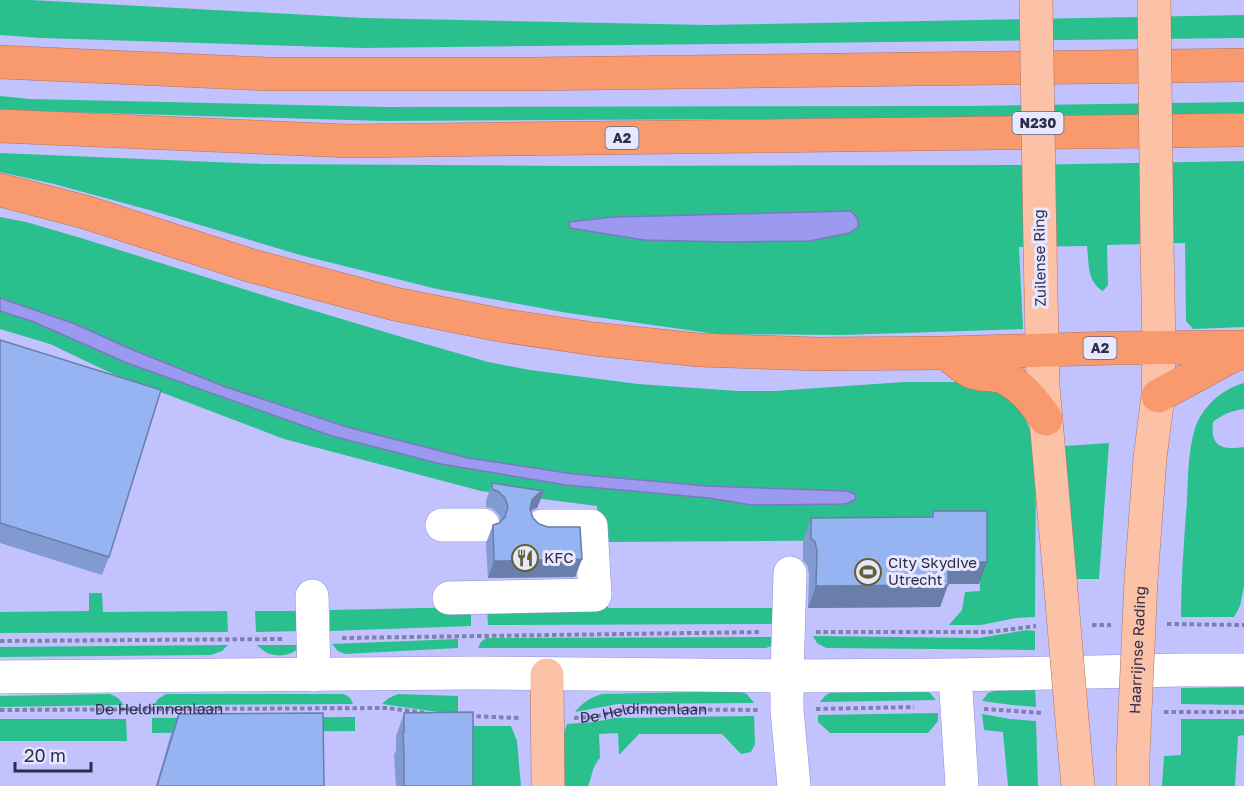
<svg xmlns="http://www.w3.org/2000/svg" width="1244" height="786" font-family="'Golos Text',sans-serif">
<style>
.green{fill:#29c08d}
.water{fill:#9c99f1;stroke:#7b78bf;stroke-width:1.5}
.lines{fill:none;stroke-linecap:round;stroke-linejoin:round}
.minor-casing{stroke:#9290d9;stroke-width:34}
.major-casing{stroke:#b17361;stroke-width:34}
.highway-casing{stroke:#b17361;stroke-width:34}
.path{stroke:#807fae;stroke-width:4;stroke-dasharray:4.5 3;stroke-linecap:butt}
.minor{stroke:#fff;stroke-width:33}
.major{stroke:#fbc2a8;stroke-width:33}
.highway{stroke:#f8996e;stroke-width:33}
.major-bridge-casing{stroke:#b17361;stroke-width:34;stroke-linecap:butt}
.major-bridge{stroke:#fbc2a8;stroke-width:33}
.wall{fill:#819bd0}
.shaded-wall{fill:#697ea9}
.building{fill:#96b4f2;stroke:#697ea9;stroke-width:1.5}
.labels{text-anchor:middle;stroke-width:6;stroke-linejoin:round;paint-order:stroke}
.shield{fill:#e7e7ff;stroke:#656480;stroke-width:1.5}
.shield-label{font-size:14px;font-weight:bold;fill:#2d2c49}
.street-label{font-size:15px;fill:#2d2c49;stroke:#e7e7ff}
.poi-label{font-size:15px;fill:#2d2c49;stroke:#e7e7ff;text-anchor:start}
</style>
<rect width="100%" height="100%" fill="#c2c2ff"/>
<g class="green">
<polygon points="0,0 30,0 364,18 707,25 1244,15 1244,38 362,48 41,38 0,35"/>
<polygon points="0,96 30,99 385,107 966,106 1244,102 1244,113 965,118 384,121 29,111 0,109"/>
<path d="M0 153 263 164 569 166 1022 165 1244 161V327L1193 329 1186 321 1185 243 1107 245 1108 285 1103 291C1087 282 1089 263 1087 246L1019 247 1023 329 841 335 716 334 568 313 437 289 300 255 153 211 54 184 0 172Z"/>
<polygon points="0,217 26,222 81,238 285,302 405,338 488,362 530,370 638,384 738,391 775,391 904,382 966,382 990,387 1002,395 1018,408 1026,420 1034,440 1036,455 1035,617 1016,618 981,625 949,625 962,610 965,592 980,591 979,534 924,540 606,542 608,608 784,608 783,624 488,625 487,607 600,605 597,506 481,491 284,439 113,374 50,344 0,329 0,311 34,322 127,363 332,436 441,464 566,485 709,498 752,505 855,494 847,491 707,486 574,474 468,458 347,427 223,386 133,350 75,324 0,298"/>
<path d="M1244 383V409C1231 411 1223 414 1213 422 1210 447 1222 450 1244 447V586L1240 606 1234 617H1181C1181 578 1184 540 1187 501 1188 477 1188 452 1195 428 1203 406 1222 389 1244 383Z"/>
<polygon points="1109,443 1099,579 1072,579 1065,446"/>
<polygon points="89,593 102,593 103,612 227,611 228,632 0,633 0,612 89,611"/>
<polygon points="471,607 471,626 330,631 330,610"/>
<polygon points="255,611 303,611 303,631 256,632"/>
<polygon points="1027,630 1035,631 1035,650 826,648 817,643 813,636 979,638"/>
<polygon points="783,637 778,643 766,648 478,648 481,642 486,638"/>
<polygon points="458,639 458,648 345,654 338,651 332,644"/>
<polygon points="228,645 222,651 211,655 0,657 0,647"/>
<path d="M257 645H302C289 659 270 659 257 645Z"/>
<polygon points="1244,687 1244,705 1181,704 1181,688"/>
<polygon points="1035,688 1036,707 1012,705 982,701 988,693 999,689"/>
<polygon points="921,689 930,693 936,700 820,702 825,696 834,690"/>
<path d="M738 691 747 694 754 703 618 704 575 712C583 702 590 698 602 694Z"/>
<polygon points="110,694 118,698 124,705 0,707 0,696"/>
<polygon points="166,694 344,694 350,698 353,704 154,705 158,699"/>
<polygon points="398,694 458,696 458,712 445,713 382,704 389,698"/>
<polygon points="938,713 938,721 928,733 830,733 818,722 818,715"/>
<polygon points="982,714 1010,719 1036,721 1038,786 1008,786 1003,732 984,730"/>
<path d="M754 716 755 744 751 752 741 754 722 734H639L619 755 618 733 599 734 600 758C591 768 593 775 588 786H562L561 743 567 724 594 722 615 718Z"/>
<polygon points="355,717 355,731 152,733 152,718"/>
<polygon points="0,719 126,719 127,741 0,741"/>
<polygon points="1181,719 1244,719 1244,735 1238,736 1235,786 1162,786 1164,756 1181,755"/>
<polygon points="469,726 511,726 517,741 521,786 469,786"/>
</g>
<g class="water">
<polygon points="851,211 858,219 858,227 849,233 809,241 728,242 644,240 570,228 569,222 613,217"/>
<polygon points="0,298 75,324 133,350 223,386 347,427 468,458 574,474 707,486 847,491 855,494 856,499 849,503 843,504 752,505 709,498 566,485 441,464 332,436 127,363 34,322 0,311"/>
</g>
<g class="lines">
<defs>
<g id="minor">
<polyline points="442,525 483,525"/>
<polyline points="790,573 787,676 787,710 794,786"/>
<polyline points="312,596 314,675"/>
<polyline points="449,598 595,595 591,526 542,526"/>
<polyline points="955,675 962,786"/>
<polyline points="0,677 474,673 787,676 955,675 1181,670 1244,670"/>
</g>
<g id="major">
<polyline points="1040,247 1043,386 1060,579"/>
<polyline points="1141,580 1150,458 1158,396 1159,347 1157,243"/>
<polyline points="547,675 548,786"/>
<polyline points="1073,731 1078,786"/>
<polyline points="1133,786 1133,756"/>
</g>
<g id="highway">
<polyline points="0,62 268,74 531,74 1244,65"/>
<polyline points="0,126 349,141 1244,130"/>
<polyline points="0,190 85,212 249,265 395,304 500,325 594,339 699,350 818,354 946,353 1114,348 1244,347"/>
<path d="M952 358C958 362 965 369 972 372 980 376 994 373 1005 378 1023 387 1035 403 1046 419"/>
<polyline points="1158,396 1226,359 1244,351"/>
</g>
</defs>
<use href="#minor" class="minor-casing"/>
<use href="#major" class="major-casing"/>
<use href="#highway" class="highway-casing"/>
<g class="path">
<polyline points="1167,624 1244,625"/>
<polyline points="1092,625 1111,625"/>
<polyline points="816,632 991,632 1036,626"/>
<polyline points="342,638 761,632"/>
<polyline points="0,641 284,639"/>
<polyline points="816,709 914,707"/>
<polyline points="984,709 1042,713"/>
<path id="s1" d="M0 710 387 708 426 713"/>
<polyline points="1164,712 1244,712"/>
<polyline points="469,716 519,718"/>
<path id="s2" d="M574 718 593 717 628 709 758 710"/>
</g>
<use href="#minor" class="minor"/>
<use href="#major" class="major"/>
<use href="#highway" class="highway"/>
<defs>
<g id="major-bridge">
<polyline points="1036,0 1040,247"/>
<polyline points="1154,0 1157,243"/>
<polyline points="1060,579 1073,731"/>
<path id="s3" d="M1133 756 1141 580"/>
</g>
</defs>
<use href="#major-bridge" class="major-bridge-casing"/>
<use href="#major-bridge" class="major-bridge"/>
</g>
<g class="wall">
<polygon points="0,340 109,557 102,575 0,543"/>
<polygon points="492,483 544,491 537,508 532,510 531,512 533,518 539,524 582,559 575,577 488,578 486,543 493,525 499,523 501,522 499,515 493,509 486,507 486,501"/>
<polygon points="933,511 979,584 948,584 940,607 808,608 809,574 807,565 803,561 803,540 811,518 930,517"/>
<polygon points="404,713 473,786 396,786 394,755 396,750 396,736"/>
<polygon points="179,714 324,786 156,786 170,737"/>
</g>
<g class="shaded-wall">
<polygon points="544,491 537,508 532,510 526,517 532,500 539,493"/>
<polygon points="582,559 575,577 488,578 494,561"/>
<polygon points="948,562 987,562 979,584 940,584"/>
<polygon points="948,585 940,607 808,608 816,586"/>
</g>
<g class="building">
<polygon points="0,340 161,390 109,557 0,523"/>
<polygon points="492,483 544,491 539,493 532,500 530,509 533,518 539,524 548,527 580,527 582,559 494,561 493,525 499,523 505,517 508,507 505,498 499,492 492,489"/>
<polygon points="933,511 987,511 987,562 948,562 948,585 816,586 817,551 815,542 811,538 811,518 933,517"/>
<polygon points="473,712 473,786 404,786 404,753 403,732 404,732 404,713"/>
<polygon points="323,713 324,786 157,786 179,714"/>
</g>
<defs>
<symbol id="restaurant-ring" viewBox="-11 -11 22 22"><circle r="9.5" fill="#e7e7ff" stroke="#65602d" stroke-width="1.5"/><path d="M-5-6h1v4h1v-4h1v4h1v-4h1v5L-1.5 .5V6h-2V.5L-5-1ZM5-6V6H3V1.5H1.5Q1.5-4 5-6Z" fill="#65602d"/></symbol>
<symbol id="stadium-ring" viewBox="-11 -11 22 22"><circle r="9.5" fill="#e7e7ff" stroke="#65602d" stroke-width="1.5"/><path d="M0-5a6.5 5 0 1 0 0 10a6.5 5 0 1 0 0-10ZM-3.5-1.8h7v3.6h-7Z" fill="#65602d"/></symbol>
</defs>
<g fill-rule="evenodd">
<use href="#restaurant-ring" x="510" y="543" width="30" height="30"/>
<use href="#stadium-ring" x="853" y="557" width="30" height="30"/>
</g>
<g class="labels">
<g class="shield">
<rect x="1012.5" y="112" width="51" height="22" rx="4.5"/>
<rect x="605.5" y="127" width="33" height="22" rx="4.5"/>
<rect x="1083.5" y="337" width="33" height="22" rx="4.5"/>
</g>
<g class="shield-label">
<text x="1038" y="128">N230</text>
<text x="622" y="143">A2</text>
<text x="1100" y="353">A2</text>
</g>
<g class="street-label">
<text transform="translate(1040 258) rotate(-91)" y="5">Zuilense Ring</text>
<text dy="5" stroke="none"><textPath href="#s3" startOffset="106">Haarrijnse Rading</textPath></text>
<text dy="5" stroke="none"><textPath href="#s1" startOffset="159">De Heldinnenlaan</textPath></text>
<text dy="5" stroke="none"><textPath href="#s2" startOffset="70">De Heldinnenlaan</textPath></text>
</g>
<g class="poi-label">
<text x="544" y="563">KFC</text>
<text x="888" y="568">City Skydive<tspan x="888" dy="17">Utrecht</tspan></text>
</g>
</g>
<path d="M15 762v9h76v-9" fill="none" stroke="#2d2c49" stroke-width="3"/>
<text x="24" y="762" font-size="18" fill="#2d2c49" stroke="#e7e7ff" stroke-width="4.5" paint-order="stroke">20 m</text>
</svg>
